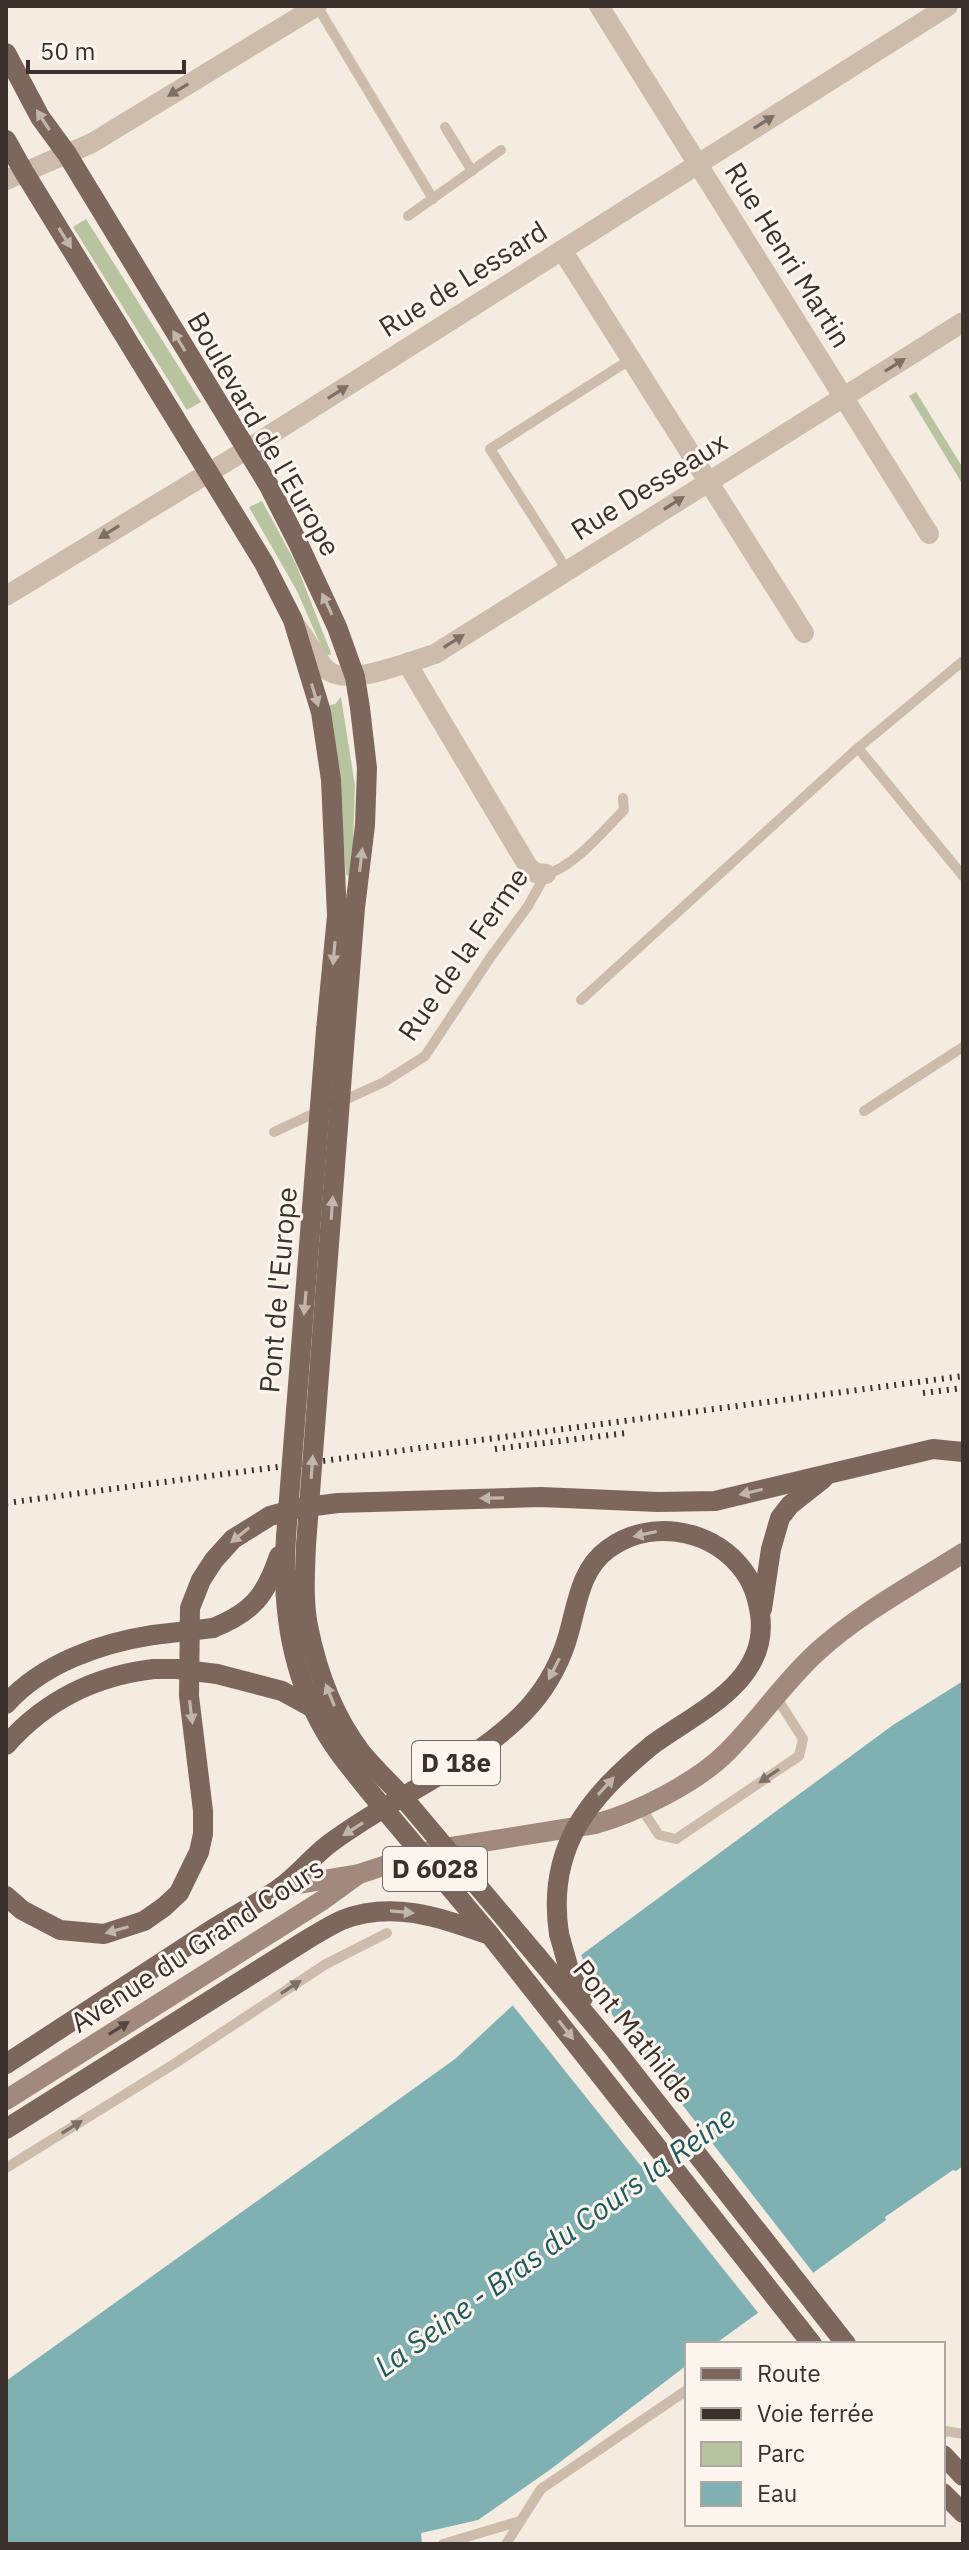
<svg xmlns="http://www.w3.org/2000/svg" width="969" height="2550" font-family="'IBM Plex Sans',sans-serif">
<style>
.green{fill:#b8c4a0}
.water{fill:#7fb0b2}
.pier{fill:#f4ebe1}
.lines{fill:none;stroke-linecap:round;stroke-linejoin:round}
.service{stroke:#cdbbac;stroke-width:10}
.minor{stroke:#cdbbac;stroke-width:20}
.tertiary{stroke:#cdbbac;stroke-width:20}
.secondary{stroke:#a18a7d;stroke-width:20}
.primary{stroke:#7d675c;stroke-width:20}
.rail{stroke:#3b302b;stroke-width:6;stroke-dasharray:2 6;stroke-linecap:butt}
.primary-bridge{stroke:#7d675c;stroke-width:20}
.oneway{fill:#7d6f65}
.oneway2{fill:#c2b5ac}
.oneway3{fill:#544640}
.labels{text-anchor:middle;stroke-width:6;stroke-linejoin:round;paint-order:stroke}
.shield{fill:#fbf5ee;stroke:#756b66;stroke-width:2}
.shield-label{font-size:26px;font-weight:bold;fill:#3b302b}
.street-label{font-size:28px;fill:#3b302b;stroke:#fbf5ee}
.water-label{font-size:30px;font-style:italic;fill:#1f5a5e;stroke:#fbf5ee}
</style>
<rect width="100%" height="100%" fill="#f4ebe1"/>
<g class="green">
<polygon points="86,219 201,402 187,410 73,227"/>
<polygon points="916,392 963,468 963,485 909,396"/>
<polygon points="262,501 296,564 331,653 330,655 325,655 297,591 249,507"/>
<polygon points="341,697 355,786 352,874 348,876 346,874 340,801 326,706 335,704"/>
</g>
<polygon class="water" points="963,1681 963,2166 956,2171 953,2170 885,2217 886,2220 715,2344 687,2344 687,2365 551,2469 478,2520 421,2533 422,2544 6,2544 6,2381 455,2059 512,2006 893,1725"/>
<polygon class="pier" points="580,1953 610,2012 815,2275 760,2315 510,2002"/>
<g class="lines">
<g class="service">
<polyline points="317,6 433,199"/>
<polyline points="445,127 472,171"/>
<polyline points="408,216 501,150"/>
<polyline points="567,570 490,449 631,359"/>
<polyline points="858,748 963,876"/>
<polyline points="581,1000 858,748 963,661"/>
<path d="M338 1103 384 1082 425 1056 490 958 528 906 546 874C573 868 604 830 624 810L623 798"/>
<polyline points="864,1111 963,1047"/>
<polyline points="274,1132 319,1111"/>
<polyline points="641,1808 659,1835 676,1839 799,1756 803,1739 775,1695"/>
<polyline points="6,2168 174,2064 326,1964 387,1933"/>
<polyline points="943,2433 946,2431 963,2434"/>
<polyline points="443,2544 520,2521"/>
<polyline points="506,2544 541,2489 687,2390"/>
</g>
<g class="minor">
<polyline points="599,6 929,534"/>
<polyline points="6,180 92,143 317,6"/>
<polyline points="562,250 804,633"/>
<polyline points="6,596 246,450 948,6"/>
<polyline points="409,662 411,670 529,868 536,873 546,874"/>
</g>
<path class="tertiary" d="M297 627C307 640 315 657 326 669 346 689 410 661 435 654L963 322"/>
<g class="secondary">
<path d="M281 1887 359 1874 432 1850 595 1824C636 1813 698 1782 728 1751 759 1720 784 1682 817 1652 860 1613 914 1584 963 1553"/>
<polyline points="6,2100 323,1900 356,1876"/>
</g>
<g class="primary">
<polyline points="6,53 40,117 67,154 269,486 298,543 337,627 355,677 360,708 367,768 365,825 355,908 346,1022"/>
<polyline points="6,140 24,172 264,563 293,620 321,712 331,780 337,916 326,1030"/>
<path d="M286 1537C281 1610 292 1682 333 1744 347 1765 364 1784 379 1803"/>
<path d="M306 1545C305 1572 303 1600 308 1626 317 1671 334 1717 361 1752 373 1767 387 1780 400 1794"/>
<polyline points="762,1609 771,1549 780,1518 790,1505 823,1479"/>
<path d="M213 1628C253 1612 266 1595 279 1556"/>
<polyline points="217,1674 282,1691 313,1708"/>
<path d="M6 1704C43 1663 101 1643 153 1635"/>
<path d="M6 1745C46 1700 94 1676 154 1669"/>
<polyline points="6,1896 22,1910 60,1930 104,1934 144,1921 164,1907 179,1893 199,1852 203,1834 203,1811 189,1696 190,1608 201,1580 214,1560 233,1539 270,1516 299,1508 338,1503 541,1497 658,1502 715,1501 933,1449 963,1452"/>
<polyline points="559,1934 570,1973 583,1998"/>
<polyline points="536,1955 612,2046 846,2344"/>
<path d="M6 2064C75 2019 144 1974 213 1929 235 1915 259 1903 280 1888 298 1875 312 1857 329 1844 388 1799 461 1771 515 1721 536 1702 553 1677 563 1651 577 1617 575 1573 608 1549 649 1519 707 1528 739 1565 752 1580 757 1595 760 1614 770 1682 697 1712 652 1745"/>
<path d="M6 2129 303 1942C316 1934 329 1926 342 1920 393 1900 441 1918 490 1935L812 2344"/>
<polyline points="943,2455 963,2476"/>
<polyline points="943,2493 963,2513"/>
</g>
<g class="rail">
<polyline points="923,1393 963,1388"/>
<polyline points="495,1449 626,1433"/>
<polyline points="6,1503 963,1376"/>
</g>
<g class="primary-bridge">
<polyline points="286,1537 326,1030"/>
<polyline points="306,1545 346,1022"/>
<polyline points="153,1635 213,1628"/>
<polyline points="154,1669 177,1669 217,1674"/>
<polyline points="400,1794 536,1955"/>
<polyline points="379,1803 490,1935"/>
<path d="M559 1934C546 1847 589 1797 652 1745"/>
</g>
</g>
<defs><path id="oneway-solid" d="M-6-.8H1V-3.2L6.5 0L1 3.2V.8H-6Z" transform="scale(2)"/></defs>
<g class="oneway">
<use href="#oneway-solid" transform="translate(178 90) rotate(149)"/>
<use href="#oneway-solid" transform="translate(764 122) rotate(-32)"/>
<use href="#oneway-solid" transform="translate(895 365) rotate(-32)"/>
<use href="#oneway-solid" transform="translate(338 392) rotate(-32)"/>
<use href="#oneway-solid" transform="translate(674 503) rotate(-32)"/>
<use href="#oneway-solid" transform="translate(109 532) rotate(148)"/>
<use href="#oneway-solid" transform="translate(454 641) rotate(-32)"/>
<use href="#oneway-solid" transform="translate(769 1776) rotate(146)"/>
<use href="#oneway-solid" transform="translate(291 1987) rotate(-33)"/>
<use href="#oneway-solid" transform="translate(72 2127) rotate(-32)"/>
</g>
<g class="oneway2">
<use href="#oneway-solid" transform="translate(43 120) rotate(-123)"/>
<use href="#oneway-solid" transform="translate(65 238) rotate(58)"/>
<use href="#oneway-solid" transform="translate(179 341) rotate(-121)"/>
<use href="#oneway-solid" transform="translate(327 604) rotate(-115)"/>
<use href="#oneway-solid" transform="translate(315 695) rotate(73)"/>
<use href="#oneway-solid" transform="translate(361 860) rotate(-83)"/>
<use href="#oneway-solid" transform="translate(334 953) rotate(95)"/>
<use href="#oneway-solid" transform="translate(332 1208) rotate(-86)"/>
<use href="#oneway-solid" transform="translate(305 1303) rotate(95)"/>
<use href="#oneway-solid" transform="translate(312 1467) rotate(-86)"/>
<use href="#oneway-solid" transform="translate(751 1492) rotate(167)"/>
<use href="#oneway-solid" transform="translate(492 1498) rotate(179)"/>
<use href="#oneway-solid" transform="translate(645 1534) rotate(168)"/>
<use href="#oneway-solid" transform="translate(240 1535) rotate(141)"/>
<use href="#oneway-solid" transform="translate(554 1669) rotate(117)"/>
<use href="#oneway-solid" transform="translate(330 1695) rotate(-112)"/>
<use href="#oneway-solid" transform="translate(191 1712) rotate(83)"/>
<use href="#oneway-solid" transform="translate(606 1786) rotate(-48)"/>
<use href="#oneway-solid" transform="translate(353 1829) rotate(148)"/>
<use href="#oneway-solid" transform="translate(402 1912) rotate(5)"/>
<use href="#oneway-solid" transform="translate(117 1930) rotate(164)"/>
<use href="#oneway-solid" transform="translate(566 2030) rotate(52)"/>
</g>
<use class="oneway3" href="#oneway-solid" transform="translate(119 2028) rotate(-32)"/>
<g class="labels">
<g class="shield">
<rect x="412" y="1741" width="88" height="44" rx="6"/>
<rect x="383" y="1847" width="104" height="44" rx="6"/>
</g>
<g class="shield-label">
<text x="456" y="1772">D 18e</text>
<text x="435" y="1878">D 6028</text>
</g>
<g class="street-label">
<text transform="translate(788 255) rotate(58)" y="10">Rue Henri Martin</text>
<text transform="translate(463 279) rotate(-32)" y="10">Rue de Lessard</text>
<text transform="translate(264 434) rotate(60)" y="10">Boulevard de l'Europe</text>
<text transform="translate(649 486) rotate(-32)" y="10">Rue Desseaux</text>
<text transform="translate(463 954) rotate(-55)" y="10">Rue de la Ferme</text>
<text transform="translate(278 1290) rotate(-85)" y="10">Pont de l'Europe</text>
<text transform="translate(197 1945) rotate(-33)" y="10">Avenue du Grand Cours</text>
<text transform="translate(634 2031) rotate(51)" y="10">Pont Mathilde</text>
</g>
<g class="water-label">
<text transform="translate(555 2242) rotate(-36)" y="10">La Seine - Bras du Cours la Reine</text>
</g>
</g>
<rect width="969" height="2550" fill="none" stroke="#3b302b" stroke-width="16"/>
<rect x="685" y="2342" width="260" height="184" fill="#fbf5ee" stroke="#aea6a0" stroke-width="2"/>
<rect x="701" y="2368" width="40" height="12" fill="#7d675c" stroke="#aea6a0" stroke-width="2"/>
<text x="757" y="2382" font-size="24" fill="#3b302b">Route</text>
<rect x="701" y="2408" width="40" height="12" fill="#3b302b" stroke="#aea6a0" stroke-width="2"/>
<text x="757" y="2422" font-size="24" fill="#3b302b">Voie ferrée</text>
<rect x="701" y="2442" width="40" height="24" fill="#b8c4a0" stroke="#aea6a0" stroke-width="2"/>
<text x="757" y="2462" font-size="24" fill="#3b302b">Parc</text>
<rect x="701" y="2482" width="40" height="24" fill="#7fb0b2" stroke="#aea6a0" stroke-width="2"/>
<text x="757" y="2502" font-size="24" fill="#3b302b">Eau</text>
<path d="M28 60v12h156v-12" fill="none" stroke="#3b302b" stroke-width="4"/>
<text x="40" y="60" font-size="24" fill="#3b302b" stroke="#fbf5ee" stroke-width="6" paint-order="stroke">50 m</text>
</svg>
